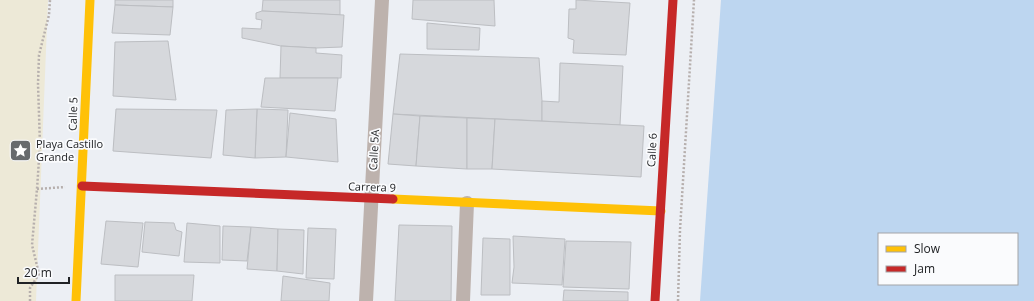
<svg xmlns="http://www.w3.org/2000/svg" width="1034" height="301" font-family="'Open Sans',sans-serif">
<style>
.sand{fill:#ede9d7}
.water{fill:#bdd6f0;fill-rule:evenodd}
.building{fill:#d6d8dc;stroke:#bcbec2}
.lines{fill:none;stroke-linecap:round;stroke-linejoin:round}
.path{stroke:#b6afad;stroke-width:2.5;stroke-dasharray:2 2;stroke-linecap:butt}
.street{stroke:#bdb2ad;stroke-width:14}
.slow{stroke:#ffc107;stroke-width:9}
.jam{stroke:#c62828;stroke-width:9}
.labels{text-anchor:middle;stroke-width:3.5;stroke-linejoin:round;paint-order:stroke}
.street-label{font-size:11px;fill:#202225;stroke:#fafbfd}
.poi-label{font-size:11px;fill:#202225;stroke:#fafbfd;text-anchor:start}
</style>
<rect width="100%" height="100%" fill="#eceff4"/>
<polygon class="sand" points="0,0 48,0 36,301 0,301"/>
<path class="water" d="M721 0H1034V301H700ZM879 234H1017V284H879Z"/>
<g class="building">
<polygon points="115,0 173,0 173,7 115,5"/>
<polygon points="263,0 340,0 340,15 262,11"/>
<polygon points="413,0 494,0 495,26 412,19"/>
<polygon points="576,0 630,3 626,55 573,53 574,40 568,38 569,9 576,9"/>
<polygon points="115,5 173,7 170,35 112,33"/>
<polygon points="262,11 344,15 342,47 316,48 281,46 242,38 242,28 261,29 262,20 256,19 256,13"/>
<polygon points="427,23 480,28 479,50 427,49"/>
<polygon points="168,41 176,100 113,96 115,42"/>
<polygon points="281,46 316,48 316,53 342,55 341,78 280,78"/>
<polygon points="400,54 539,58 542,101 542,121 393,114"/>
<polygon points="560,63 623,66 620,125 542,121 542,101 559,102"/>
<polygon points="265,78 338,78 335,111 261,107"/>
<polygon points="116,109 217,110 211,158 113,151"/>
<polygon points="257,109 288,110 286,157 255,158"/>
<polygon points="257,109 255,158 223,155 226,110"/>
<polygon points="290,113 336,119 338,162 286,157"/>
<polygon points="393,114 420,116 416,166 388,164"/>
<polygon points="420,116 467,118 467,169 416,166"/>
<polygon points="467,118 495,119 492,169 467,169"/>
<polygon points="495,119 644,126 641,177 492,169"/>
<polygon points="106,221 143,223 138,267 101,264"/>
<polygon points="145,222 174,223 176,230 182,232 179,256 142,252"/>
<polygon points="187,223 220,226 220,263 184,262"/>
<polygon points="399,225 452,226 451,301 395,301"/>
<polygon points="223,226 251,227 247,261 222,260"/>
<polygon points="251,227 278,229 277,271 247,269"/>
<polygon points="308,228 336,229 334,279 306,278"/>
<polygon points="278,229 304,230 303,274 277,271"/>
<polygon points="513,236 565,239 562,285 512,283 514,267"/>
<polygon points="483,238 510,239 510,295 481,295"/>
<polygon points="566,241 631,242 629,289 563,287"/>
<polygon points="115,275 194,275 192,301 115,301"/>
<polygon points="283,276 330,283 329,301 281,301"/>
<polygon points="564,290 628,292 628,301 563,301"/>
</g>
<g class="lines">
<g class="path">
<polyline points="37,189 65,187"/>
<polyline points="30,301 30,288 39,274 32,245 37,189 40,145 38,84 39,55 49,15 50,0"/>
<polyline points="678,301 680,230 694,0"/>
</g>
<g class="street">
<polyline points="366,301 382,0"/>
<polyline points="463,301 467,203"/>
</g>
<g class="slow">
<polyline points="393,199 661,211"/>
<polyline points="76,301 90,0"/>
</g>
<g class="jam">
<polyline points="82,186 393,199"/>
<polyline points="655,301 673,0"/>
</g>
</g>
<defs>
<symbol id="sight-square" viewBox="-11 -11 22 22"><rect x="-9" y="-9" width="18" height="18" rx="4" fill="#676a6d" stroke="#fafbfd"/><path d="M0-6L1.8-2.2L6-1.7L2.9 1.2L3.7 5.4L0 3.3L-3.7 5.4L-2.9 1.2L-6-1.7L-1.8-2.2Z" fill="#fff"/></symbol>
</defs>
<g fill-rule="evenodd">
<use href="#sight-square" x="8" y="138" width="25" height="25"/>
</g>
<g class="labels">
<g class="street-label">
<text transform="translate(73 114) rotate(-88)" y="4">Calle 5</text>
<text transform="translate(374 150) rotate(-87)" y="4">Calle 5A</text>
<text transform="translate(652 150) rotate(-87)" y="4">Calle 6</text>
<text transform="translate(372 187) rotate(2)" y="4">Carrera 9</text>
</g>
<g class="poi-label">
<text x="36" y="148">Playa Castillo<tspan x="36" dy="13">Grande</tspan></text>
</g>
</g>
<rect x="878" y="233" width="140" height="52" fill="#fafbfd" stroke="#a3a4a7"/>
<rect x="886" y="246" width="20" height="6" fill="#ffc107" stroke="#a3a4a7"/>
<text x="914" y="253" font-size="12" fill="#202225">Slow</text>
<rect x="886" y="266" width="20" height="6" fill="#c62828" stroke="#a3a4a7"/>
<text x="914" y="273" font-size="12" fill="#202225">Jam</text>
<path d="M18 277v6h51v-6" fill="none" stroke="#202225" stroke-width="2"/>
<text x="24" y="277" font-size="12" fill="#202225" stroke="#fafbfd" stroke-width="3" paint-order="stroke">20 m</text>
</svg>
